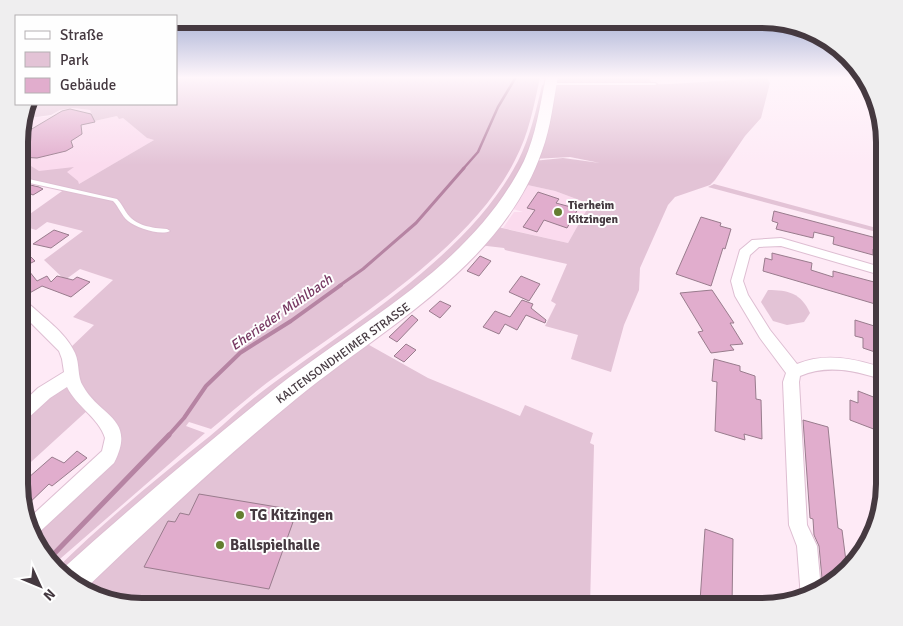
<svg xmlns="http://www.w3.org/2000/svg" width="903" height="626" font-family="Signika,sans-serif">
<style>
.built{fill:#fbdbee}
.green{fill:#e3c3d6}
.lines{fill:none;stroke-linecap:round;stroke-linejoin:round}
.stream-far3{stroke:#b684a3;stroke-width:2.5}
.stream-far2{stroke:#b684a3;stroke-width:3}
.stream-far1{stroke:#b684a3;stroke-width:4}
.stream{stroke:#b684a3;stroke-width:5}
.building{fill:#e1adcd;stroke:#997c8d}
.service-casing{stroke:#debed2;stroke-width:2}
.minor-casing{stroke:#debed2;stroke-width:2}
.secondary-casing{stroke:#debed2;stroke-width:2}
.service{fill:#fff;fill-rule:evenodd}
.minor{fill:#fff;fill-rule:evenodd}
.secondary{fill:#fff;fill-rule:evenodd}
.poi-dot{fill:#647e31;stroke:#fefefe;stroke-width:2}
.labels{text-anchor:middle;stroke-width:4;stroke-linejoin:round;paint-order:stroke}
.poi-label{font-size:12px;font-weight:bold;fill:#453940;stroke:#fefefe;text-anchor:start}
.street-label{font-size:12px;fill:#453940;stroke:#fefefe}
.water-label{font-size:14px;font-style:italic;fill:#773862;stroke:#fefefe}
.near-poi-label{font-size:15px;font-weight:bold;fill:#453940;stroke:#fefefe;text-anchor:start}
.rim{fill:none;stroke:#453940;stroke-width:6}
</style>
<rect width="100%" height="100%" fill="#feeaf6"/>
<g class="built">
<polygon points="73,108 90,110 92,116 81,124 117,116 123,118 147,138 154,140 79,184 20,175 20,125 22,119 51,116 60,110"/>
<polygon points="523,184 555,191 590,204 568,243 503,228 514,212 523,212 513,209 527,187 521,186"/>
</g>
<g class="green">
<path d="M176 77H540C534 105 529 134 515 160 472 247 356 318 279 374 255 391 233 411 211 429L189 422 186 426 205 433 53 565 35 546 31 532 109 458 118 444 89 409 20 472V419L46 394 76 375 68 350 94 325 73 317 113 280 80 269 65 280 44 260 83 231 47 222 36 230 20 225V221L65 189 113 200 125 218 150 228 134 221 116 199 20 177V161L30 162 31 166 39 171 74 167 67 172 78 181 79 184 154 140 147 138 123 118 119 119 117 116 81 124 92 116 90 110 73 108 60 110 51 115 22 119 27 104H176Z"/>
<polygon points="563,77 647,77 653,84 561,83 557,81"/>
<polygon points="767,78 770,83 761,118 745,136 715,180 710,185 675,197 668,205 640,268 639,290 624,325 611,372 571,359 578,335 545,326 556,304 551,301 567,264 505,250 504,248 487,246 475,247 493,226 568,243 590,204 555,191 523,184 533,161 563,158 600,163 570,157 533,159 554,86 670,84"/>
<path d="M542 85 546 86 530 160 477 239 118 533 66 581 56 569C104 522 157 478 210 436 227 422 242 407 259 394 344 329 468 258 518 161 530 137 536 111 542 85Z"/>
<polygon points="714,184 884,230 884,234 708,187"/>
<path d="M768 290C788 290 801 293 810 313L804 322 787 325 773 321 761 302Z"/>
<polygon points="362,341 428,378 520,416 525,405 593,433 590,443 594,445 590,607 134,607 73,584"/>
</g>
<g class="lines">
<polyline class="stream-far3" points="463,169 478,152 498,107 516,77"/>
<polyline class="stream-far2" points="339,286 363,269 416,223 464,168"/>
<polyline class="stream-far1" points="168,436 184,418 206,386 240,353 291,321 341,285"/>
<polyline class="stream" points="48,560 169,435"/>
</g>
<g class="building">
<polygon points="70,109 91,114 95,122 81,125 82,134 71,141 73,147 66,151 37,158 20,157 20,136 62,111"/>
<polygon points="26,184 39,187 43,189 33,195 20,189"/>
<polygon points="538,192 559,199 556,203 578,209 567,228 544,220 537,232 523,227 535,210 527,208"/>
<polygon points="774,211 884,240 884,250 873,249 873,255 833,244 834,237 814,232 813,238 776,229 778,223 772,221"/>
<polygon points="701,217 721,223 720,226 731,229 725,249 723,248 711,286 676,274"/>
<polygon points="54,230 69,235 51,248 33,244"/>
<polygon points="20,246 35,261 25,266 37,281 47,276 51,282 57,276 73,280 77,277 90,282 71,297 42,286 26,295 20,286"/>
<polygon points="772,253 812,263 811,270 833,277 833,271 874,282 875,290 881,292 882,306 763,271 765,258 772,260"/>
<polygon points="480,256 491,261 479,276 467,271"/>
<polygon points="521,276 540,284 529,301 509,292"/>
<polygon points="712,290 734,323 730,323 743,344 730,345 734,350 711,353 698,332 703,331 680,293"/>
<polygon points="522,300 533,304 531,308 546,320 545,323 526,315 517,330 505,324 499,334 483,327 495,311 510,317"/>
<polygon points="440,301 451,306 440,318 429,311"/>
<polygon points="412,315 418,320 397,342 389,337"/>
<polygon points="855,320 884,329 884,355 863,348 863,338 855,336"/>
<polygon points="406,344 416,350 404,362 394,356"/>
<polygon points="714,359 740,366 740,371 755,376 756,399 761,400 762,439 744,434 745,440 715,431 717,382 712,381"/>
<polygon points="858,391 876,398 876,409 884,412 884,433 850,420 850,400 858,403"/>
<polygon points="803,420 828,427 838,528 842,530 847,569 823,589 819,546 814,535 813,519 810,518"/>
<polygon points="77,451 87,458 52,486 49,484 23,509 20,500 20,485 52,457 64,463"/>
<polygon points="199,494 289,509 285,520 293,522 269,589 144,567 168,521 175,522 180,513 189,515"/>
<polygon points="705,529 733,539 732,607 705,607 705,603 700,601"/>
</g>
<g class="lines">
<defs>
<g id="service">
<polygon points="549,83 655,83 657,84 655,85 549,85"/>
<path d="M20 177 117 199C121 203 123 207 126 212 135 226 152 228 167 229L170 231C161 236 136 228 128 221 121 215 119 207 113 201L20 181Z"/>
</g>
<g id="minor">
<path d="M781 238 884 268V276L781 246 759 247 750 255 743 281 748 295 770 330 797 364C826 352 855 359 884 368V380C856 371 828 364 800 376L799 382 807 525 817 546 821 590 816 594 801 598 797 546 789 525 783 382 786 373 760 338 735 296 731 281 740 250 752 240Z"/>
<path d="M20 299 25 300C42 317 65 331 75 353 80 364 77 377 83 386 100 417 137 418 114 463L33 538 27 520 102 451 105 438C99 418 76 406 67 387L50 398 26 420 20 422V405L38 388 64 372 62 359 59 351 20 312Z"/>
</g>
<path id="secondary" d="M546 77H558C553 102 551 127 542 151 502 266 384 327 296 399 223 459 153 524 85 589L67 582 59 572C130 508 203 446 278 386 366 318 472 265 524 161 536 135 540 105 546 77Z"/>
</defs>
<use href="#service" class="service-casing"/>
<use href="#minor" class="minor-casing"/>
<use href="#secondary" class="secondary-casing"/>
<use href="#service" class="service"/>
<use href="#minor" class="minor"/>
<use href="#secondary" class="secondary"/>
</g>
<linearGradient id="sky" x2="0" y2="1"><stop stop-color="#94a1cc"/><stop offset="0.47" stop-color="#fff6fb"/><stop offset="1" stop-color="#fff6fb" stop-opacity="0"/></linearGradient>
<rect width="903" height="165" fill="url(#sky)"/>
<g class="poi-dot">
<circle cx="558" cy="212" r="5"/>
<circle cx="240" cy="515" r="5"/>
<circle cx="220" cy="545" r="5"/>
</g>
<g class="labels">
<g class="poi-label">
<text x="568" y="209">Tierheim<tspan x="568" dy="14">Kitzingen</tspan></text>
</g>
<g class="street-label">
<text transform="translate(343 353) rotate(-36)" y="4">KALTENSONDHEIMER STRASSE</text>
</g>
<g class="water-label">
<text transform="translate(281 312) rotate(-35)" y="5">Eherieder Mühlbach</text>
</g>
<g class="near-poi-label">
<text x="250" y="520">TG Kitzingen</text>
<text x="230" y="550">Ballspielhalle</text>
</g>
</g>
<path d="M0 0H903V626H0ZM142 28H762A114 114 0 0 1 876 142V484A114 114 0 0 1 762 598H142A114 114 0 0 1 28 484V142A114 114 0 0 1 142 28Z" fill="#efeeef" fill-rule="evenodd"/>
<path class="rim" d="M142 28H762A114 114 0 0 1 876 142V484A114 114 0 0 1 762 598H142A114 114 0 0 1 28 484V142A114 114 0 0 1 142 28Z"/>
<rect x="15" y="15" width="162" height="90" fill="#fefefe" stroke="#b4afb2"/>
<rect x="25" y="31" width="25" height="8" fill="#ffffff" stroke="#b4afb2"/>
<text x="60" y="40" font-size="15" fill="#453940">Straße</text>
<rect x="25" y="52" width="25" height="15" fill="#e3c3d6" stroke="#b4afb2"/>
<text x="60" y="65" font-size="15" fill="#453940">Park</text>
<rect x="25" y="78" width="25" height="15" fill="#e1adcd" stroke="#b4afb2"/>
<text x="60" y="90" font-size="15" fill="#453940">Gebäude</text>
<g transform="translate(40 586) rotate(134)" stroke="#fefefe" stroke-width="4" paint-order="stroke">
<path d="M0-4L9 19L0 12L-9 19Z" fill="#453940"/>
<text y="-8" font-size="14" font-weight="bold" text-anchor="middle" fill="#453940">N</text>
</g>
</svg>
